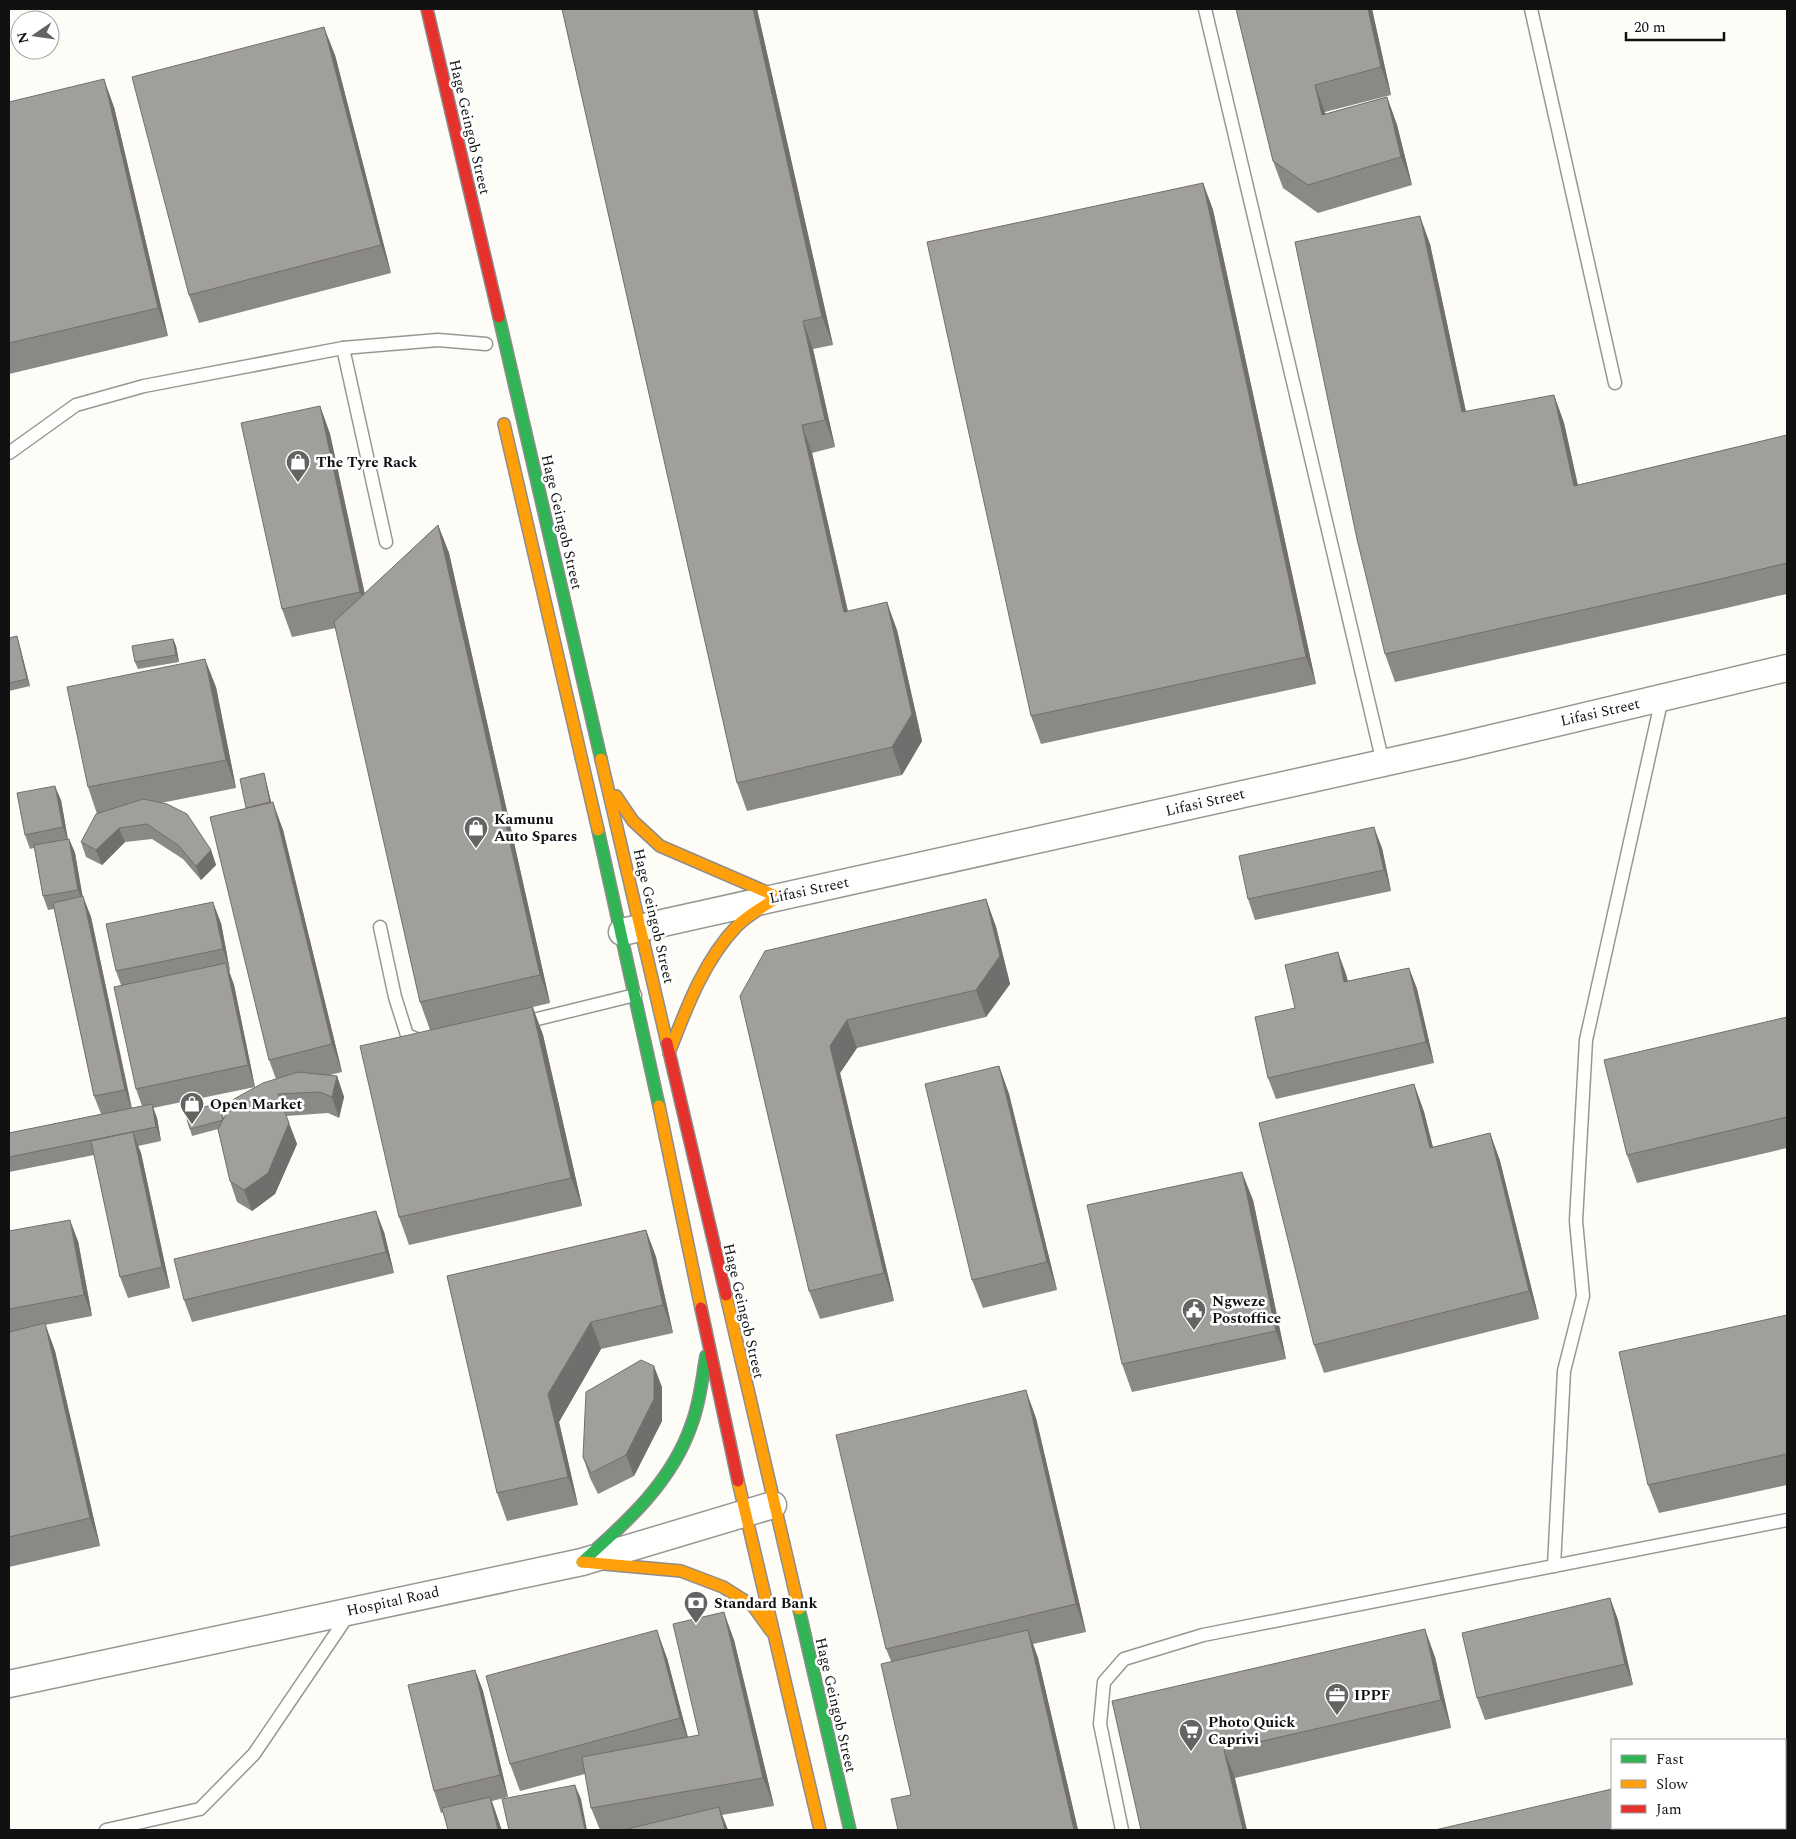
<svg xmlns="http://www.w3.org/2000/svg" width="1796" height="1839" font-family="Spectral,serif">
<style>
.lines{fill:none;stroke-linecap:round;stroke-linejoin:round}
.lane-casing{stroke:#979795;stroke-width:15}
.street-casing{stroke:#979795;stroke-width:29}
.fast-casing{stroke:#8e8d8b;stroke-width:14}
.slow-casing{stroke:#8e8d8b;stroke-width:14}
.jam-casing{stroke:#8e8d8b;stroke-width:14}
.lane{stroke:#fffffe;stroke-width:12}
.street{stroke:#fffffe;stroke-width:26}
.fast{stroke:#30b455;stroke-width:11}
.slow{stroke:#ff9f0a;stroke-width:11}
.jam{stroke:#e5322d;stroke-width:11}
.wall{fill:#8a8986}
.shaded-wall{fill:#716f6d}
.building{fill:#a19f9c;stroke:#716f6d}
.labels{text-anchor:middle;stroke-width:5;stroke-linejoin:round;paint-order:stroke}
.street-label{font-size:15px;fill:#111;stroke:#fff}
.poi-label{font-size:15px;font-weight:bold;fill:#111;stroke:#fff;text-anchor:start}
</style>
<rect width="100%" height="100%" fill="#fdfcf7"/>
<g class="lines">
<defs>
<g id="lane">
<polyline points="1205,9 1383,763"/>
<polyline points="1531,9 1615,383"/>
<polyline points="343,348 386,542"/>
<polyline points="9,453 76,405 144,386 343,348 438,340 486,344"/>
<polyline points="380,927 395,997 407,1035 421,1041"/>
<polyline points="521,1023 635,995"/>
<polyline points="1554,1566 1564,1371 1583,1296 1576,1221 1586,1040 1662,698"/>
<polyline points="106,1830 200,1809 254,1754 349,1614"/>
<polyline points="1122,1830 1100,1724 1104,1682 1124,1659 1203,1635 1787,1520"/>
</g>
<g id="street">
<polyline points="622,932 1455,747 1787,668"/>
<polyline points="9,1684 582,1562 773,1505"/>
</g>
<g id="fast">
<polyline points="499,317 601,759"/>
<polyline points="598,830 659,1106"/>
<path d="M582 1562C626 1523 673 1481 692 1423 700 1402 702 1379 706 1356"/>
<polyline points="799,1609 850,1830"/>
</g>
<g id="slow">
<polyline points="504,424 598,830"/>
<polyline points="601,759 667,1043"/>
<path d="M616 796 633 821 660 846 778 897C765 906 749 914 737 926 704 960 686 1009 669 1053"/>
<polyline points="659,1106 701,1308"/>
<polyline points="726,1295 799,1609"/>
<polyline points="738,1481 820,1830"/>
<polyline points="582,1562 681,1571 723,1587 753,1606 771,1631"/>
</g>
<g id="jam">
<polyline points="427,9 499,317"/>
<polyline points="667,1043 726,1295"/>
<polyline points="701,1308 738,1481"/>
</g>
</defs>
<use href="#lane" class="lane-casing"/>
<use href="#street" class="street-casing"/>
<use href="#fast" class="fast-casing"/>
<use href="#slow" class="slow-casing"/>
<use href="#jam" class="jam-casing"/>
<use href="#lane" class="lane"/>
<use href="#street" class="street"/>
<use href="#fast" class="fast"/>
<use href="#slow" class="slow"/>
<use href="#jam" class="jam"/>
</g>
<g class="wall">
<polygon points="562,9 757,9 833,345 813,349 835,447 812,453 848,611 897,630 922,741 902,775 747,811 737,783"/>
<polygon points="1236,9 1372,9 1391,95 1325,112 1325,114 1387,97 1397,125 1412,185 1318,213 1283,188 1273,161"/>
<polygon points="335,55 391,273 199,323 189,295"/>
<polygon points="9,102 114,107 168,336 9,374"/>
<polygon points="1203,183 1213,210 1316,684 1041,744 1031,716"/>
<polygon points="1430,244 1466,412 1554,395 1564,423 1578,485 1787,435 1787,594 1718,610 1395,682 1385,654"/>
<polygon points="320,406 330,434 365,594 438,525 449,553 550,1003 533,1007 543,1035 582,1206 409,1245 399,1217 430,1030 420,1002 336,628 292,637 282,609"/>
<polygon points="9,638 19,643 30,686 9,691"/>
<polygon points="173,639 176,646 179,662 138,669 135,662"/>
<polygon points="216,687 236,788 161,803 211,850 216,865 201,880 183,859 152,839 125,842 102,865 86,857 81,842 97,814 88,787"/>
<polygon points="264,773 266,781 271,802 283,830 342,1072 330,1075 337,1076 344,1097 339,1118 328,1113 286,1116 297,1144 275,1194 252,1211 237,1202 230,1181 218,1129 192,1136 190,1129 219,1103 224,1118 276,1079 269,1060 246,808"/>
<polygon points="61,800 68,839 69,839 75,853 82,896 91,917 132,1108 142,1106 136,1089 121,985 116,971 221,923 230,971 229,971 234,985 255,1087 153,1108 157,1118 161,1141 138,1146 141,1153 170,1288 128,1298 120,1277 94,1155 9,1172 9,1133 101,1114 94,1096 54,909 48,910 43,896 34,848 30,849 25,835"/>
<polygon points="1382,848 1391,891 1255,920 1248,899"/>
<polygon points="986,899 996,927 1010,984 986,1017 857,1048 840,1073 894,1301 820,1319 809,1291 740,996"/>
<polygon points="1409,968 1417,989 1434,1063 1276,1099 1268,1078 1295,1008 1346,974 1348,981"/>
<polygon points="1787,1017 1787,1148 1637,1183 1627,1155"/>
<polygon points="999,1066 1009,1094 1057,1290 983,1308 972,1280"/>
<polygon points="1414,1084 1424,1112 1433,1147 1490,1133 1500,1161 1539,1319 1324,1373 1314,1345"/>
<polygon points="1253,1200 1286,1359 1132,1392 1122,1364"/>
<polygon points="646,1230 656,1257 673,1333 601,1349 559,1422 578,1505 507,1521 497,1493 447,1276"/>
<polygon points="9,1231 78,1241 92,1316 45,1325 55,1351 100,1546 9,1567"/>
<polygon points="384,1232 394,1273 192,1322 184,1300"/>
<polygon points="1787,1315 1787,1485 1659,1513 1648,1485"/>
<polygon points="662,1387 662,1421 634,1476 598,1494 590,1478 583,1457"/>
<polygon points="1036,1418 1086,1632 1033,1644 1038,1658 1078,1830 898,1830 911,1795 891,1661 886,1649"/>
<polygon points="1610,1598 1618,1620 1633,1685 1485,1720 1477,1698"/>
<polygon points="734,1640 774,1806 722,1815 728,1830 600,1830 591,1808 585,1774 520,1791 510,1764 667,1658 688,1737 699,1735"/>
<polygon points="1435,1657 1451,1728 1235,1778 1112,1701"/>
<polygon points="475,1670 483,1691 508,1797 492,1801 500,1825 444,1812 441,1813 434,1791"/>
</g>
<g class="shaded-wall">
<polygon points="753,9 757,9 833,345 822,317"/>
<polygon points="1368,9 1372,9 1391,95 1381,67"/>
<polygon points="324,27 335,55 391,273 381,245"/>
<polygon points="104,79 114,107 168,336 158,308"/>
<polygon points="1315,85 1325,112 1332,143 1322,115"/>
<polygon points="1387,97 1397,125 1412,185 1401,157"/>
<polygon points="1203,183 1213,210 1316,684 1306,657"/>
<polygon points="1420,216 1430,244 1472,440 1462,412"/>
<polygon points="803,321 813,349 835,447 825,420"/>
<polygon points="1554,395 1564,423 1584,514 1574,486"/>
<polygon points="320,406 330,434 370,620 360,592"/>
<polygon points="802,425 812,453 854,640 844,612"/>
<polygon points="438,525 449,553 550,1003 540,975"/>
<polygon points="887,602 897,630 922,741 902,775 892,747"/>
<polygon points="17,636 19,643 30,686 27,679"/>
<polygon points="173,639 176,646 179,662 176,655"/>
<polygon points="205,659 216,687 236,788 226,760"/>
<polygon points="264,773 266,781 275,818 272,811"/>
<polygon points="55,786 61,800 68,841 63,827"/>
<polygon points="273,802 283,830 342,1072 332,1044"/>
<polygon points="1374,827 1382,848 1391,891 1384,870"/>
<polygon points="119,828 125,842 102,865 96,850"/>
<polygon points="69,839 75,853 84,904 78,890"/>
<polygon points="211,850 216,865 201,880 196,866"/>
<polygon points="83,896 91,917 132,1111 125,1090"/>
<polygon points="986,899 996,927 1010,984 986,1017 976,990"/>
<polygon points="213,902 221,923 230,971 223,949"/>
<polygon points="1338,952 1346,974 1352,1003 1344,982"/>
<polygon points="226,963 234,985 255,1087 248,1065"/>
<polygon points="1409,968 1417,989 1434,1063 1426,1042"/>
<polygon points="532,1007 543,1035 582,1206 571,1178"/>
<polygon points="847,1020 857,1048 840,1073 894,1301 884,1273 830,1046"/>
<polygon points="999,1066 1009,1094 1057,1290 1047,1262"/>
<polygon points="337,1076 344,1097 339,1118 332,1097"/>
<polygon points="1414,1084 1424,1112 1440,1176 1430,1148"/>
<polygon points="152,1104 157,1118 161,1141 156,1127"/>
<polygon points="289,1123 297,1144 275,1194 252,1211 244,1190"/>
<polygon points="133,1132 141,1153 170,1288 162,1267"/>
<polygon points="1490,1133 1500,1161 1539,1319 1529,1291"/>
<polygon points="1242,1172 1253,1200 1286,1359 1276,1331"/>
<polygon points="376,1211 384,1232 394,1273 386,1252"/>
<polygon points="70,1220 78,1241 92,1316 84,1295"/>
<polygon points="646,1230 656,1257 673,1333 663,1305"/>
<polygon points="591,1322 601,1349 559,1422 578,1505 568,1477 548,1394"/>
<polygon points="45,1323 55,1351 100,1546 90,1518"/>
<polygon points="654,1366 662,1387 662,1421 634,1476 626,1455"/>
<polygon points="1026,1390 1036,1418 1086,1632 1076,1604"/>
<polygon points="1610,1598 1618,1620 1633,1685 1625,1664"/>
<polygon points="724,1612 734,1640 774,1806 763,1778"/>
<polygon points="1425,1629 1435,1657 1451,1728 1441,1700"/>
<polygon points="657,1630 667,1658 690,1746 680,1718"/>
<polygon points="1028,1630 1038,1658 1078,1830 1074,1830"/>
<polygon points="475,1670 483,1691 508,1797 500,1775"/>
<polygon points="1224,1750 1235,1778 1247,1830 1243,1830"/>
<polygon points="575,1785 581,1799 587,1830 585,1830"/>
<polygon points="490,1797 500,1825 502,1830 498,1830"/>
<polygon points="719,1807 728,1830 725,1830"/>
<polygon points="1664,1828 1668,1828 1669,1830 1665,1830"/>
</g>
<g class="building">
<polygon points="562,9 753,9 822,317 803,321 825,420 802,425 844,612 887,602 912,714 892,747 737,783"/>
<polygon points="1236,9 1368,9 1381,67 1315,85 1322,115 1387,97 1401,157 1308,185 1273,161"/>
<polygon points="324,27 381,245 189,295 132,77"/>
<polygon points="104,79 158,308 9,343 9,102"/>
<polygon points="1203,183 1306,657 1031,716 927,242"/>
<polygon points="1420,216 1462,412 1554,395 1574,486 1787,435 1787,563 1708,582 1385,654 1357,539 1295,242"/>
<polygon points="320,406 360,592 282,609 241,423"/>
<polygon points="438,525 540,975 420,1002 334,622"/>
<polygon points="17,636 27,679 9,683 9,638"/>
<polygon points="173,639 176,655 135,662 132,646"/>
<polygon points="205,659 226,760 88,787 67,687"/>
<polygon points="264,773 270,802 246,808 240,779"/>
<polygon points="55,786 63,827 25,835 17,793"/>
<polygon points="143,799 167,804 187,814 211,850 196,866 178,845 147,824 119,828 96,850 81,842 96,814"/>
<polygon points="273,802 332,1044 269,1060 210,817"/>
<polygon points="1374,827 1384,870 1248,899 1239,856"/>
<polygon points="69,839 78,890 43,896 34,845"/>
<polygon points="83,896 125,1090 94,1096 53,903"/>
<polygon points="986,899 1000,956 976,990 847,1020 830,1046 884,1273 809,1291 740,996 765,951"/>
<polygon points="213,902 223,949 116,971 106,924"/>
<polygon points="1338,952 1344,982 1409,968 1426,1042 1268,1078 1255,1017 1295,1008 1285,965"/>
<polygon points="226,963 248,1065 136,1089 114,987"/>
<polygon points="532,1007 571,1178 399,1217 360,1046"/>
<polygon points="1787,1017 1787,1117 1627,1155 1604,1060"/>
<polygon points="999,1066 1047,1262 972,1280 925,1084"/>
<polygon points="298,1072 337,1076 332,1097 320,1092 278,1094 289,1123 268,1173 244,1190 230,1181 218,1129 234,1099 263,1083"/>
<polygon points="1414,1084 1430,1148 1490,1133 1529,1291 1314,1345 1259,1123"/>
<polygon points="219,1103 223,1120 190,1129 185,1112"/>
<polygon points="152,1104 156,1127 9,1157 9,1133"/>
<polygon points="133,1132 162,1267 120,1277 91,1141"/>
<polygon points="1242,1172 1276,1331 1122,1364 1087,1205"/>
<polygon points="376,1211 386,1252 184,1300 174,1259"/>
<polygon points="70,1220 84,1295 9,1309 9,1231"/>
<polygon points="646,1230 663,1305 591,1322 548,1394 568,1477 497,1493 447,1276"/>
<polygon points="1787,1315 1787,1454 1648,1485 1619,1352"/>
<polygon points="45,1323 90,1518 9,1537 9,1332"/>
<polygon points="641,1360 654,1366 654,1399 626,1455 591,1473 583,1457 586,1392"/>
<polygon points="1026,1390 1076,1604 886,1649 836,1435"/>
<polygon points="1610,1598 1625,1664 1477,1698 1462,1633"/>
<polygon points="724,1612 763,1778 591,1808 582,1757 699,1735 673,1624"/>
<polygon points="1425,1629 1441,1700 1224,1750 1243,1830 1141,1830 1112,1701"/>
<polygon points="657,1630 680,1718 510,1764 486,1676"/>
<polygon points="1028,1630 1074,1830 898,1830 891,1799 911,1795 881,1664"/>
<polygon points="475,1670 500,1775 434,1791 408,1685"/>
<polygon points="1787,1745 1787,1830 1685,1830 1684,1828 1785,1828 1785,1746"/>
<polygon points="575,1785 585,1830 509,1830 502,1799"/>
<polygon points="1612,1789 1612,1828 1664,1828 1665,1830 1435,1830"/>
<polygon points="490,1797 498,1830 448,1830 442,1808"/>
<polygon points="719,1807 725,1830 623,1830"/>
</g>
<defs>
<symbol id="shop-pin" viewBox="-11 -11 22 30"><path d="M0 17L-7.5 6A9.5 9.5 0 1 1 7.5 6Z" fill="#646362" stroke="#fff"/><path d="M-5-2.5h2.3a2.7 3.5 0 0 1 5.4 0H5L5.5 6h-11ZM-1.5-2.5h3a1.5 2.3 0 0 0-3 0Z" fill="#fff"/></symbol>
<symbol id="civic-pin" viewBox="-11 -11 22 30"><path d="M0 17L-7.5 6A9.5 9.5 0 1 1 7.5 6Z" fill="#646362" stroke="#fff"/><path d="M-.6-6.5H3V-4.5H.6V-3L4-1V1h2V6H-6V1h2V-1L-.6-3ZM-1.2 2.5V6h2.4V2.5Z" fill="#fff"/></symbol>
<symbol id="bank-pin" viewBox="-11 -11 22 30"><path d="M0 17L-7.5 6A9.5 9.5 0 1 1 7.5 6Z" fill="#646362" stroke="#fff"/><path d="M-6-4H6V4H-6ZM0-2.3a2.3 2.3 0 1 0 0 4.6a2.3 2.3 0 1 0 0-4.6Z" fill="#fff"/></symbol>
<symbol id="office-pin" viewBox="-11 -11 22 30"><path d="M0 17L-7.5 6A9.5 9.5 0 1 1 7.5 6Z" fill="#646362" stroke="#fff"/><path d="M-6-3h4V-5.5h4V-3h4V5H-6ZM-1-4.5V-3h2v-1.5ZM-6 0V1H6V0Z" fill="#fff"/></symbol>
<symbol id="supermarket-pin" viewBox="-11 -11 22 30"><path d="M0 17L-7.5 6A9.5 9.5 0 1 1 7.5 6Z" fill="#646362" stroke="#fff"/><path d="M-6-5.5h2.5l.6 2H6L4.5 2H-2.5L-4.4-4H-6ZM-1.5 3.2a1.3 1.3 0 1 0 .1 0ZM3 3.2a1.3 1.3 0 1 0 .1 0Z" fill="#fff"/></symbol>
</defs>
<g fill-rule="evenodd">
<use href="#shop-pin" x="284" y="448" width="28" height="38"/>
<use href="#shop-pin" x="462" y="814" width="28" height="38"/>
<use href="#shop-pin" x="178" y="1090" width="28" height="38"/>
<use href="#civic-pin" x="1180" y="1296" width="28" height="38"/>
<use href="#bank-pin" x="682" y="1589" width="28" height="38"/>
<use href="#office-pin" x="1323" y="1681" width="28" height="38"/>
<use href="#supermarket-pin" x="1177" y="1717" width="28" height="38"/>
</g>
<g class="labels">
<g class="street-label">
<text transform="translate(470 127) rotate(77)" y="5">Hage Geingob Street</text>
<text transform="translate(562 522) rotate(77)" y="5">Hage Geingob Street</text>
<text transform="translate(1600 712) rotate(-13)" y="5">Lifasi Street</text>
<text transform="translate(1205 802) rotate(-13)" y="5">Lifasi Street</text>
<text transform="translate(809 890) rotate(-12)" y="5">Lifasi Street</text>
<text transform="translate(654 916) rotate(77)" y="5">Hage Geingob Street</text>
<text transform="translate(744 1311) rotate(77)" y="5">Hage Geingob Street</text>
<text transform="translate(393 1601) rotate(-12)" y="5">Hospital Road</text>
<text transform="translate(836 1705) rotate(77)" y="5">Hage Geingob Street</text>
</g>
<g class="poi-label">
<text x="316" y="467">The Tyre Rack</text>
<text x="494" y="824">Kamunu<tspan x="494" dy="17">Auto Spares</tspan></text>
<text x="210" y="1109">Open Market</text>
<text x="1212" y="1306">Ngweze<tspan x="1212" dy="17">Postoffice</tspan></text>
<text x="714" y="1608">Standard Bank</text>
<text x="1354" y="1700">IPPF</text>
<text x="1208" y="1727">Photo Quick<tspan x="1208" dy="17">Caprivi</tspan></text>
</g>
</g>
<rect width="1796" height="1839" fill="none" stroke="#111111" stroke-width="20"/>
<rect x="1611" y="1739" width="175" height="90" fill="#ffffff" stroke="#a0a0a0"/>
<rect x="1621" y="1755" width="25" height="8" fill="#30b455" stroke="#a0a0a0"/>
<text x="1656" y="1764" font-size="15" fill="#111111">Fast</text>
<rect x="1621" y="1780" width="25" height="8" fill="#ff9f0a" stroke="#a0a0a0"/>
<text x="1656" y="1789" font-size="15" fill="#111111">Slow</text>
<rect x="1621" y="1805" width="25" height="8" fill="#e5322d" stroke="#a0a0a0"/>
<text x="1656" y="1814" font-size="15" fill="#111111">Jam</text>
<g transform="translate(35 35) rotate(257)"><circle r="24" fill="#ffffff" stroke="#a0a0a0"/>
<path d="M0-4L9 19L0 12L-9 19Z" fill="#646362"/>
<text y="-8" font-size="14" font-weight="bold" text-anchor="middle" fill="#111111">N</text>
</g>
<path d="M1626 32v8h98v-8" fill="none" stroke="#111111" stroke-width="2.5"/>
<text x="1634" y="32" font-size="15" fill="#111111" stroke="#ffffff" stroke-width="4" paint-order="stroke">20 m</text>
</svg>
